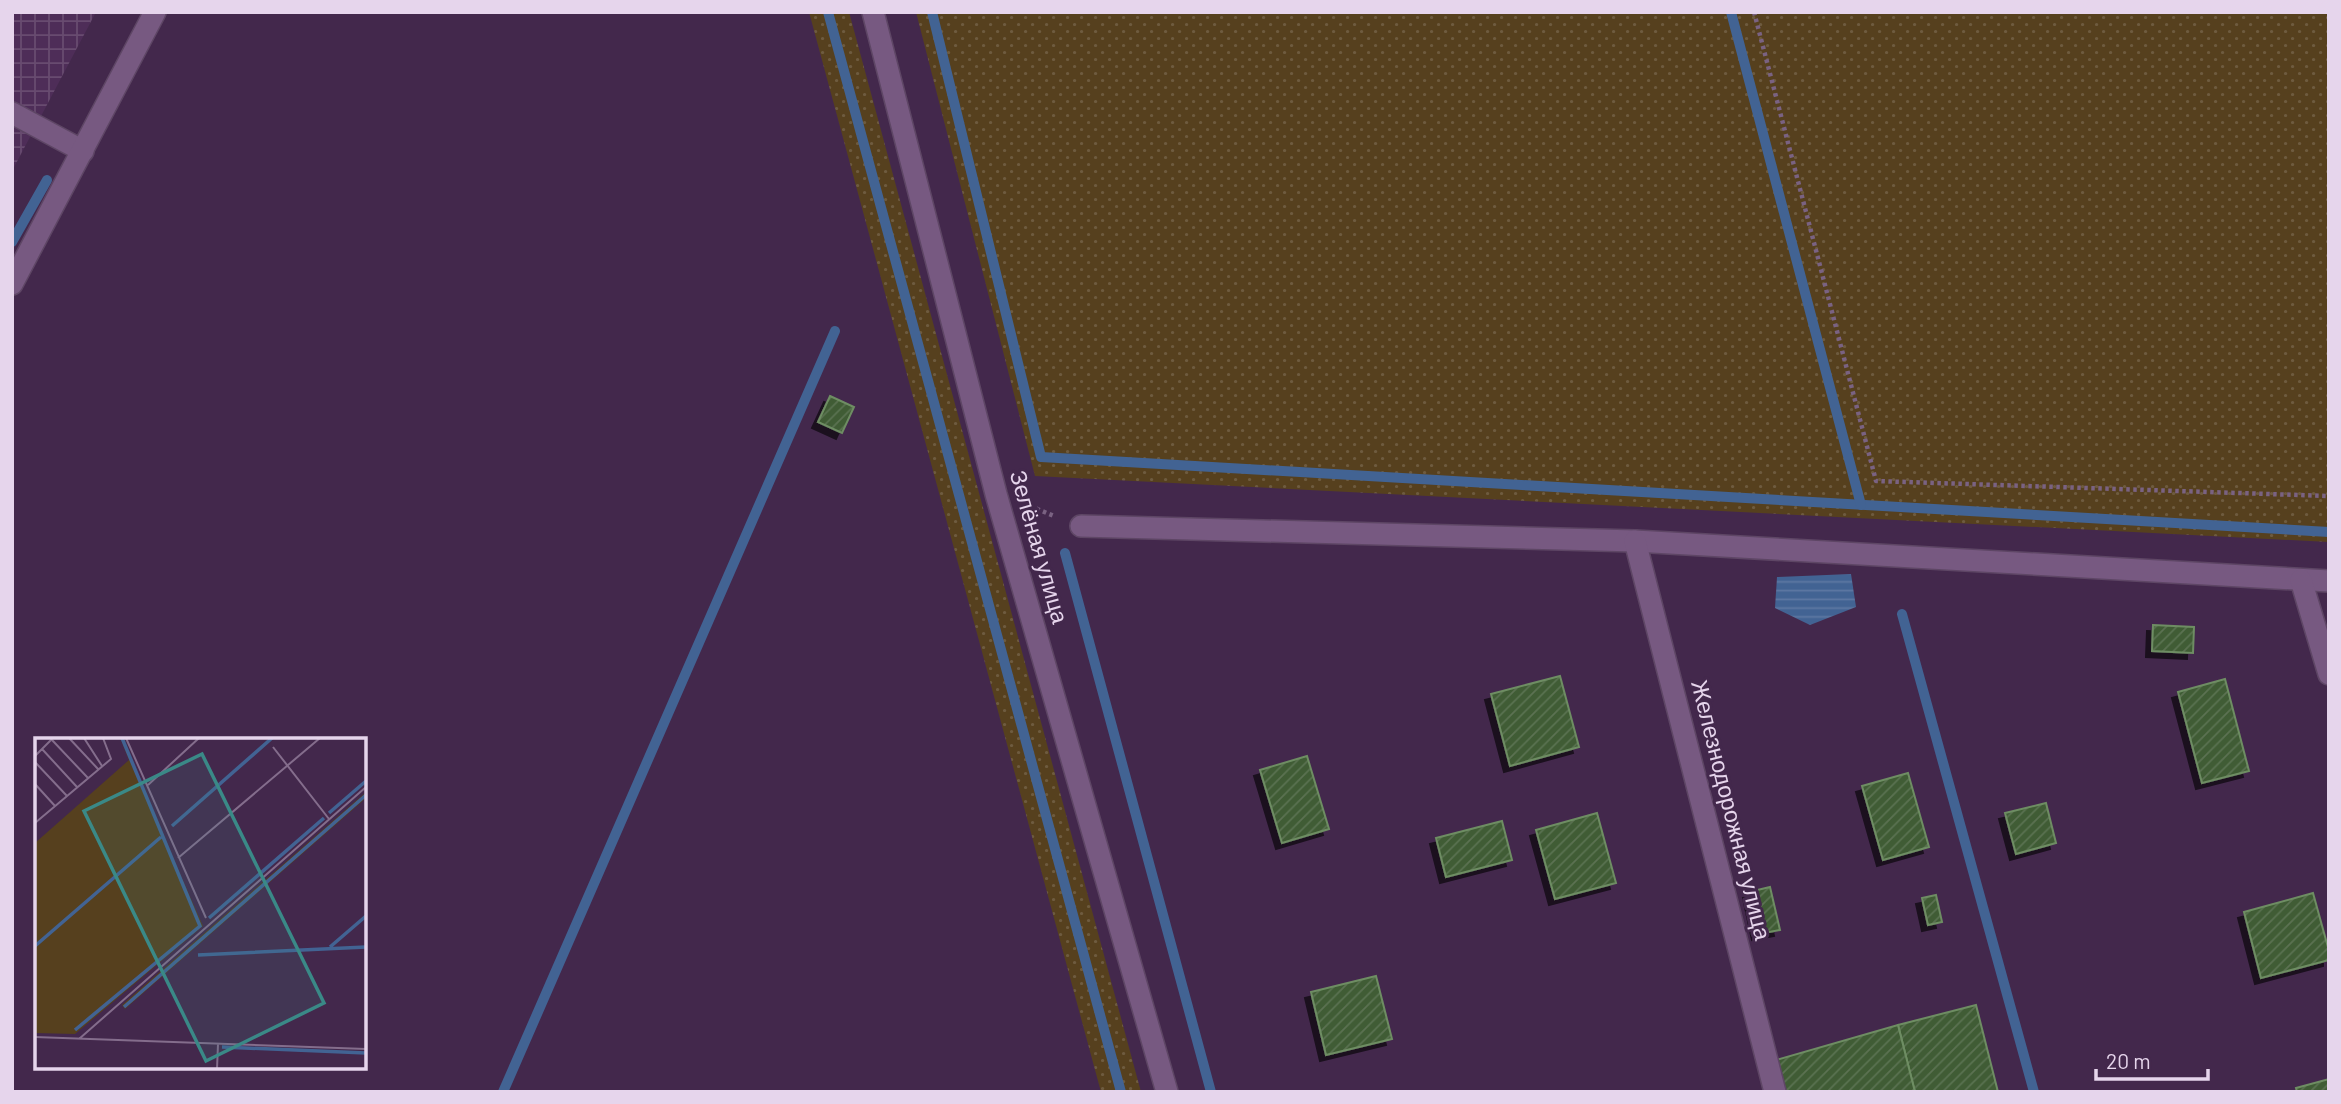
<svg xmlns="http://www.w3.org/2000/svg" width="2341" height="1104" font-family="Barlow,sans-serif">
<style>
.industrial{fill:url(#industrial-grid)}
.grass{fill:url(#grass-dots)}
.water{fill:url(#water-rules)}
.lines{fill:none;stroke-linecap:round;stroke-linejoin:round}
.stream{stroke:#426393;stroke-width:10}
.building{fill:url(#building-hatch);stroke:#6e8d63;stroke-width:2;filter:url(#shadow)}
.minor-casing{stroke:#5e4665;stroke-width:24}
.path{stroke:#7a6282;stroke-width:4.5;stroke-dasharray:3.5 3.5;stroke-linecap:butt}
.minor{stroke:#775981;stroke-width:21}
.labels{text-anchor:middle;stroke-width:6;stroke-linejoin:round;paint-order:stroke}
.street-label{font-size:23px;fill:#e6d5ec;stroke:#43284c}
.inset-river{fill:none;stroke:#426393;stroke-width:3.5}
.inset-road{fill:none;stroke:#846d8c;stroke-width:2}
.view{fill:#3a8987;fill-opacity:0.15;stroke:#3a8987;stroke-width:3.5}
.inset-edge{fill:none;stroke:#e6d5ec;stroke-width:3.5}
</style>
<defs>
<pattern id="industrial-grid" width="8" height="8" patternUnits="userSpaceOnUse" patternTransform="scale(1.75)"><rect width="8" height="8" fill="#4e2d58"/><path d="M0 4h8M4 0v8" fill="none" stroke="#684b70"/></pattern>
<pattern id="grass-dots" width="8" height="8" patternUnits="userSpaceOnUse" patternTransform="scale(1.75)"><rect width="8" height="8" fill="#56401e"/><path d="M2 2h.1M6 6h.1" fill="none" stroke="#6e5b3f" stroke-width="1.8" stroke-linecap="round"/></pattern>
<pattern id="water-rules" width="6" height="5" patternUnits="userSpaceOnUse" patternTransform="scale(1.75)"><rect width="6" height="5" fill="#426393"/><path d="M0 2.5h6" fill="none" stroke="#5d78a2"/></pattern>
<pattern id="building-hatch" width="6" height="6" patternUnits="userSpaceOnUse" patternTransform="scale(1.75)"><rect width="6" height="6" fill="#3f5c34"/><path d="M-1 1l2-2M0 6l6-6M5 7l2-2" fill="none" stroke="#5b7252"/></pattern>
<filter id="shadow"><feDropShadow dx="-6" dy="6" stdDeviation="0" flood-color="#0009"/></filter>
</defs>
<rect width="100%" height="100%" fill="#43284c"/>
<polygon class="industrial" points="12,12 96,12 12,171"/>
<g class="grass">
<polygon points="809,12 849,12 1141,1092 1101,1092"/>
<polygon points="916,12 2329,12 2329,542 1035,476"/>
</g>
<polygon class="water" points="1851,574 1856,607 1810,625 1775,608 1777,577"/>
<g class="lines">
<g class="stream">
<polyline points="828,12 1121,1092"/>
<polyline points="932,12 1041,457 2329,532"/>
<polyline points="1731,12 1861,505"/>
<polyline points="12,242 47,180"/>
<polyline points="1065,553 1211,1092"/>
<polyline points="1902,614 2034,1092"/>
<polyline points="503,1092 835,331"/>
</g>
</g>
<g class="building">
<polygon points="830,396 854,407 842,433 818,422"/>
<polygon points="2153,625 2194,627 2193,653 2152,651"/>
<polygon points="1560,676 1579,747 1510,766 1491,694"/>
<polygon points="2225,679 2249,771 2202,783 2178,692"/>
<polygon points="1307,756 1329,829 1282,843 1260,770"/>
<polygon points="1908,773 1929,847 1883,860 1862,786"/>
<polygon points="2046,803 2056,843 2016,854 2005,813"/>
<polygon points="1597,813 1616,883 1555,899 1536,830"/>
<polygon points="1502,821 1512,860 1446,877 1436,838"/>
<polygon points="1770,887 1780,930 1758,934 1749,892"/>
<polygon points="2313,893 2329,951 2329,960 2261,978 2244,912"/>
<polygon points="1936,895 1942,922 1928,925 1922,898"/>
<polygon points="1376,976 1392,1039 1326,1055 1311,992"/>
<polygon points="1976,1005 1998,1092 1915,1092 1898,1025"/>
<polygon points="1898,1025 1915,1092 1777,1092 1769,1062"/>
<polygon points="2329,1079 2329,1092 2297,1092 2296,1088"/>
</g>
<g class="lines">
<defs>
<g id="minor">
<polyline points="873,12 996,494 1167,1092"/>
<polyline points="12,113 83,151"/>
<polyline points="12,284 155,12"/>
<polyline points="1081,526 1635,541 2329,581"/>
<polyline points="1635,541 1775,1092"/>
<polyline points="2301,580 2329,674"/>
</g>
</defs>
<use href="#minor" class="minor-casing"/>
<g class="path">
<polyline points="1754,12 1876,481 2329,496"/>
<polyline points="1030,506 1054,516"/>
</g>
<use href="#minor" class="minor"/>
</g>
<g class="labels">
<g class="street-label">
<text transform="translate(1039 547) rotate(74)" y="8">Зелёная улица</text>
<text transform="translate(1731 810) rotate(76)" y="8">Железнодорожная улица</text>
</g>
</g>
<g transform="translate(35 738)">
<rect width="331" height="331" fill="#43284c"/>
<path d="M85 0 168 188 40 296 0 295V105L94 22ZM331 54V60L90 271 87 267Z" fill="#56401e"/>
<path class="inset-river" d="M294 75 331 43M137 88 237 0M174 180 289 80M0 208 126 99M295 209 331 178M163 217 331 209M89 269 331 57M40 292 165 188 87 0M187 309 331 315"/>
<path class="inset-road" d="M34 0 63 31M49 0 67 28M91 0 171 180M17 2 53 40M238 9 294 81M7 11 42 49M0 18 17 1M0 24 32 58M0 46 20 68M113 47 164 0M0 85 76 21 68 0M143 120 285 0M0 299 331 311M44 301 331 49M182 331 183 306"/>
<path class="view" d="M167 16 289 265 171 323 49 73Z"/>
<rect width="331" height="331" class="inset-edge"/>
</g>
<rect width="2341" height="1104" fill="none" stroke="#e6d5ec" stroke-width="28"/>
<path d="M2096 1069v10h112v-10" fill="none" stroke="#e6d5ec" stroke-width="3.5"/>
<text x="2106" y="1069" font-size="21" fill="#e6d5ec" stroke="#43284c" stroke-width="5" paint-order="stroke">20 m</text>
</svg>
